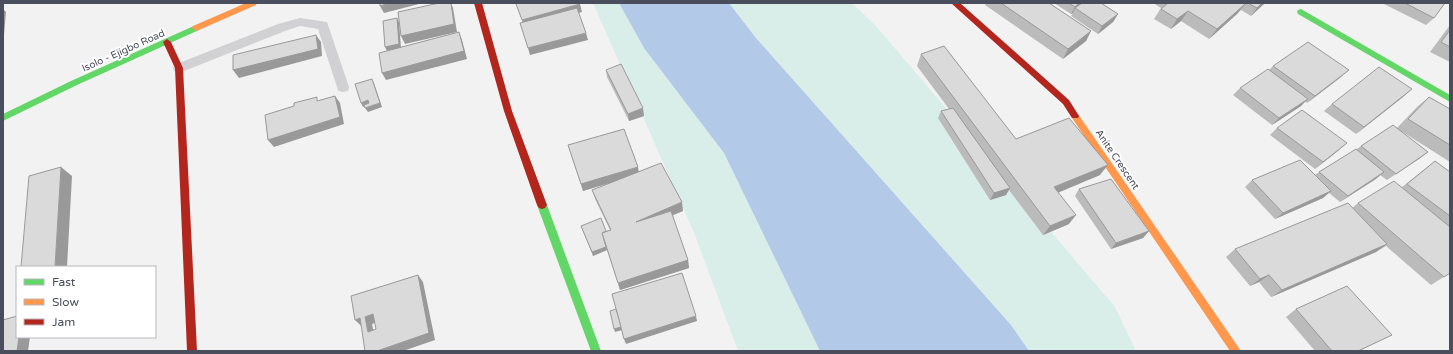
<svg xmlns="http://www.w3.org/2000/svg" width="1453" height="354" font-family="'Varela Round',sans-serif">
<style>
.green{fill:#d9eee9}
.water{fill:#b2c9e8}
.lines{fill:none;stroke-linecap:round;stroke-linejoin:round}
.lane{fill:#d1d1d4;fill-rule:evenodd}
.fast{fill:#63d668;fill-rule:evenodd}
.slow{fill:#ff974d;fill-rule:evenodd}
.jam{fill:#b3261e;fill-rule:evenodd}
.wall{fill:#bbbbbc}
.shaded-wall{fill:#999}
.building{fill:#dadadb;stroke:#999;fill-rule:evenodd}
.labels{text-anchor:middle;stroke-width:4;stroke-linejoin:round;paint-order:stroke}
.street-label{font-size:10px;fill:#4a4e5c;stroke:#fff}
</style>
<rect width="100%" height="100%" fill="#f2f2f2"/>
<g class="green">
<polygon points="593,3 619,3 644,48 724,153 820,351 738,351 695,235"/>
<polygon points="729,3 852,3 876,26 1115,307 1136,351 1029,351 1011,325 756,38"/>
</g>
<polygon class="water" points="619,3 729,3 756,38 1011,325 1029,351 820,351 724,153 644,48"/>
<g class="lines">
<polygon class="lane" points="300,18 327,22 349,87 348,91 343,92 338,91 337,87 318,29 300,26 285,31 184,71 179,73 174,71 173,68 174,65 278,24"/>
<g class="fast">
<polygon points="1301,9 1450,95 1450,102 1298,14 1297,12 1298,10"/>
<polygon points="196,25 199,26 200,28 199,30 77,85 3,121 3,114 71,81"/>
<polygon points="542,201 545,202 547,205 601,351 591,351 537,205 539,202"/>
</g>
<g class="slow">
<polygon points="246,3 257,3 256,5 199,30 196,31 192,28 193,26"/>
<polygon points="1075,113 1078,114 1241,351 1230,351 1072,118 1071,116"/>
</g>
<g class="jam">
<polygon points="474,3 482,3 512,111 547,205 545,208 542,209 539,208 537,205 504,111"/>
<polygon points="951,3 960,3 1069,100 1079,116 1078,118 1072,118 1063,104"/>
<polygon points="167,39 171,42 183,68 197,351 187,351 175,68 163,42"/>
</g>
</g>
<g class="wall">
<polygon points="986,3 1049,3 1091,31 1086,41 1063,59 985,5"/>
<polygon points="1054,3 1101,3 1118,14 1113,22 1098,34 1071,16 1073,13 1071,14"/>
<polygon points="1153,3 1265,3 1251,16 1241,10 1237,14 1209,39 1181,21 1171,29 1154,19 1161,8"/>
<polygon points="1382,3 1445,3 1434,18 1426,25"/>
<polygon points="1450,25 1450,62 1430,52"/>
<polygon points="921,54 1016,139 1100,175 1058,192 1069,224 1043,235 1009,190 1006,195 990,200 938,118 941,111 949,109 917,66"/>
<polygon points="1273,66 1341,77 1307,103 1305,101 1301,106 1272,125 1233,95 1240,88 1269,70"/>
<polygon points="606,70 644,116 629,121 607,77"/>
<polygon points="1403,97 1356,134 1324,111 1332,104"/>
<polygon points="1429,97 1450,109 1450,162 1398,129 1428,152 1387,180 1380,175 1340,202 1329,193 1323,198 1275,219 1245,187 1252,180 1315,175 1319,172 1357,149 1361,146 1397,128 1418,106"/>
<polygon points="1277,128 1339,150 1315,169 1270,135"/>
<polygon points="568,145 639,171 683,211 672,215 688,260 689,268 620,290 607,250 593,256 581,226 606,231 610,230 595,199 592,190 612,182 583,191"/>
<polygon points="1435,161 1450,172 1450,273 1431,285 1386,246 1376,252 1271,297 1259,282 1250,286 1226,257 1235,249 1352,208 1358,203 1402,187"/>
<polygon points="1079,189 1149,231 1143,238 1111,249 1075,196"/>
<polygon points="1296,309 1392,335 1359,351 1315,351 1286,317"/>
</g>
<g class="shaded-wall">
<polygon points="390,3 423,3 384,13 380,6"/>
<polygon points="451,3 453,8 457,32 405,44 401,36"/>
<polygon points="1079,3 1085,3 1075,8 1073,13 1071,14 1075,7"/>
<polygon points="1262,3 1265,3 1251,16 1257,8"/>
<polygon points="580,4 582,12 524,28 522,20"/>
<polygon points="1245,4 1237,14 1209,39 1217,29"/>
<polygon points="3,9 6,12 4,35 3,36"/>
<polygon points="1188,11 1181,21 1171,29 1177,19"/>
<polygon points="1118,14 1113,22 1098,34 1102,26"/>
<polygon points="397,18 399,22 401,48 387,51 385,47"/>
<polygon points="1091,31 1086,41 1063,59 1068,49"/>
<polygon points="459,32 462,40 467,59 386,80 382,73"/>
<polygon points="586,33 588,40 530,55 528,48"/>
<polygon points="316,35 321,42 322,56 239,78 233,70"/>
<polygon points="1349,70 1341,77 1307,103 1315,96"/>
<polygon points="372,79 374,83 382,107 368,112 365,108 380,103"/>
<polygon points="1412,89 1403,97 1356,134 1364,127"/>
<polygon points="335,96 340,103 344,124 274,147 268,140"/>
<polygon points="1308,99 1301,106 1272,125 1279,118"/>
<polygon points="368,100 371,104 363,107 361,103"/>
<polygon points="643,108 644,116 629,121 628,114"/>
<polygon points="1347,143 1339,150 1315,169 1323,162"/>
<polygon points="1428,152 1419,159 1387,180 1396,174"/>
<polygon points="1108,165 1100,175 1048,197 1054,187"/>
<polygon points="61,167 72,176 67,267 55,267"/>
<polygon points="638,167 639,174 583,191 581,184"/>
<polygon points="1384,172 1376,179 1340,202 1348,196"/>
<polygon points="1010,188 1006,195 990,200 994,193"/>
<polygon points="1331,191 1323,198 1275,219 1283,213"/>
<polygon points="682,202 683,211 638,230 636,222"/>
<polygon points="1076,215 1069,224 1043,235 1050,226"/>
<polygon points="1149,231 1143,238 1111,249 1116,243"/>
<polygon points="1387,244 1376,252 1271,297 1282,290"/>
<polygon points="606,247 607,250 593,256 592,252"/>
<polygon points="688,260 689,268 620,290 618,283"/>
<polygon points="418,275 423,282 435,340 403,351 377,351"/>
<polygon points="1269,275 1259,282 1250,286 1260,279"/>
<polygon points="373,314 380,321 372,324 375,339 355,320"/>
<polygon points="696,316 697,321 626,344 624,339"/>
<polygon points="621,327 622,330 615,332 614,329"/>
<polygon points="19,337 30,337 28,351 17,351"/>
</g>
<g class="building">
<polygon points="380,3 390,3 380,6"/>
<polygon points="439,3 451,3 454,24 401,36 398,12"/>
<polygon points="518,3 580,3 580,4 522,20 516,4"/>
<polygon points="1001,3 1049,3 1091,31 1068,49"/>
<polygon points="1069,3 1079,3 1075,7"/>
<polygon points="1082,3 1101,3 1118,14 1102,26 1075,8"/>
<polygon points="1168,3 1243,3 1245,4 1217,29 1188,11 1177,19 1161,9"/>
<polygon points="1248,3 1262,3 1257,8"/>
<polygon points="1405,3 1445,3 1434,18"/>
<polygon points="577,8 586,33 528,48 520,23"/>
<polygon points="397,18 399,44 385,47 383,21"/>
<polygon points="1450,30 1450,47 1441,42"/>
<polygon points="459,32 464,51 382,73 379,53"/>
<polygon points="316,35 318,49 233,70 233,55"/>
<polygon points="1308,42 1349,70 1315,96 1273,66"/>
<polygon points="944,46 1016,139 1069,118 1108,165 1054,187 1076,215 1050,226 921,54"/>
<polygon points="621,64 643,108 628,114 606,70"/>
<polygon points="1379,67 1412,89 1364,127 1332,104"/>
<polygon points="1268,69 1308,99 1279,118 1240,88"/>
<polygon points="372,79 380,103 365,108 364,105 369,103 368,100 361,103 355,84"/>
<polygon points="335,96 340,117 268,140 265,115 294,106 294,103 317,97 317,101"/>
<polygon points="1429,97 1450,109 1450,145 1408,119"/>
<polygon points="953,108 1010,188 994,193 941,111"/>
<polygon points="1302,110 1347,143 1323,162 1277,128"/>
<polygon points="1393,125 1428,152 1396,174 1361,146"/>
<polygon points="624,129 638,167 581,184 568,145"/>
<polygon points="1356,149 1384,172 1348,196 1319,172"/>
<polygon points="1300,160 1331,191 1283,213 1252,180"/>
<polygon points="1435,161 1450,172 1450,216 1407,184"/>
<polygon points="661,163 682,202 636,222 671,211 688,260 618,283 602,233 611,230 592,190"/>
<polygon points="61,167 55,267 21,267 29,176"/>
<polygon points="1111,179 1149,231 1116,243 1079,189"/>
<polygon points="1394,181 1450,227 1450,273 1444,277 1358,203"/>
<polygon points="1348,203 1387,244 1282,290 1269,275 1260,279 1235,249"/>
<polygon points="601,218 606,231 602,233 606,247 592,252 581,226"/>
<polygon points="682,273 696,316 624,339 612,294"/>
<path d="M418 275 429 333 377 351H365L360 318 355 320 351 296ZM373 314 376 329 368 332 365 317Z"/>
<polygon points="1347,286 1392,335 1358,351 1332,351 1296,309"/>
<polygon points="616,309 621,327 614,329 610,311"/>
<polygon points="17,316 17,337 19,337 17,351 3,351 3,320"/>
</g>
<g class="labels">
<g class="street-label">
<text transform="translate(123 50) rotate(-24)" y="4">Isolo - Ejigbo Road</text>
<text transform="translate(1118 159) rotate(56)" y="4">Anite Crescent</text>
</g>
</g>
<rect width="1453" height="354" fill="none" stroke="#4a4e5c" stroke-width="8"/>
<rect x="16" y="266" width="140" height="72" fill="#ffffff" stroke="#b7b8be"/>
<rect x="24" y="279" width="20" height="6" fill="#63d668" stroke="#b7b8be"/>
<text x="52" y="286" font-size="12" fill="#4a4e5c">Fast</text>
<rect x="24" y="299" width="20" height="6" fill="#ff974d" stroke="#b7b8be"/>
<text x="52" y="306" font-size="12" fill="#4a4e5c">Slow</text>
<rect x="24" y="319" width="20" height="6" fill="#b3261e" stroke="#b7b8be"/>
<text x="52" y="326" font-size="12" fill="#4a4e5c">Jam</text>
</svg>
